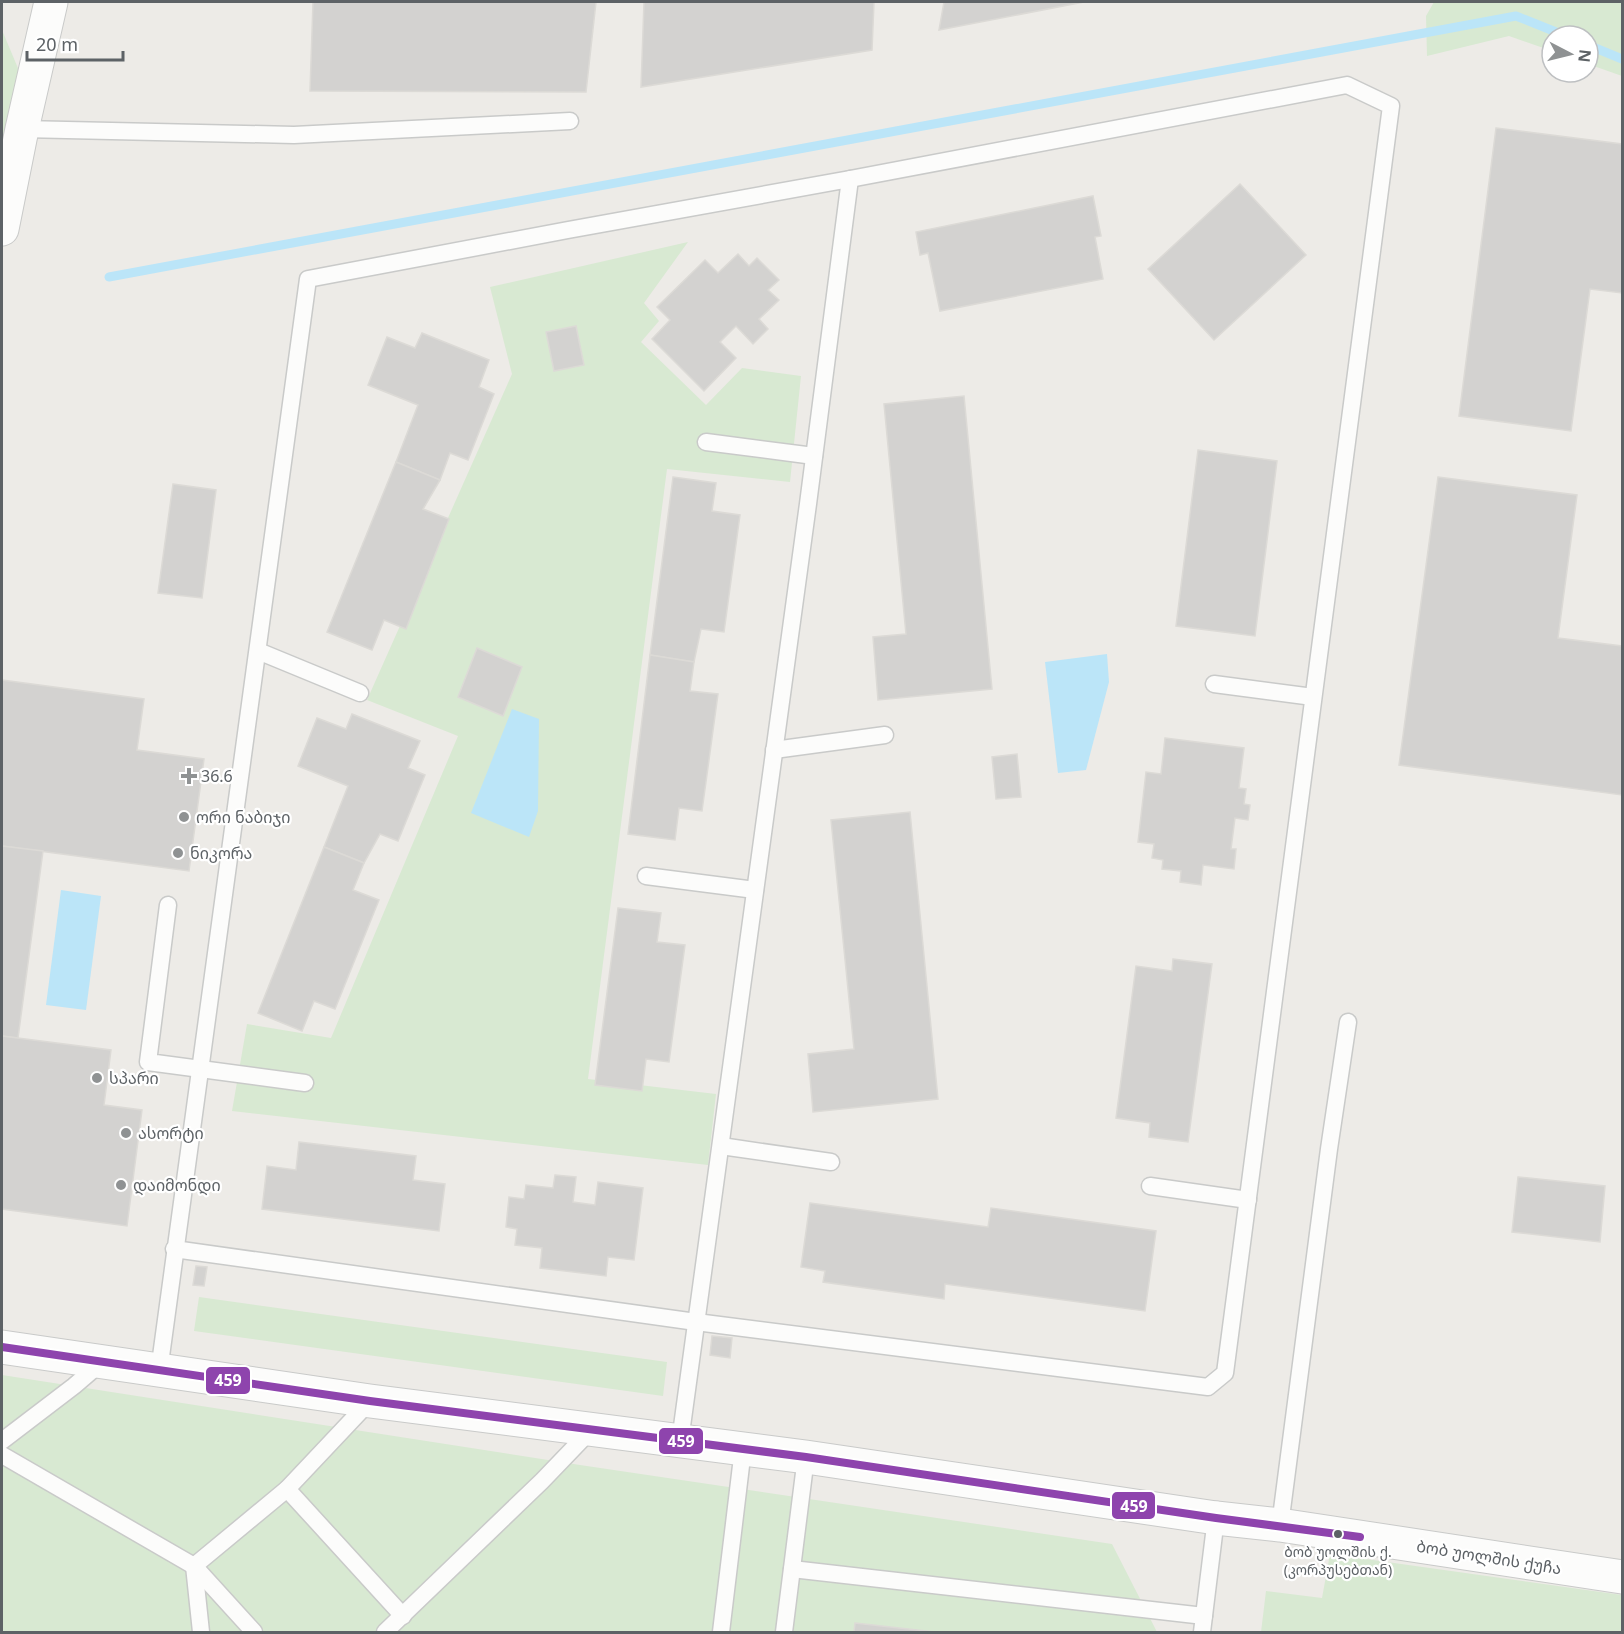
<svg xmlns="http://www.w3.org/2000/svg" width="1624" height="1634" font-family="'Noto Sans','Noto Sans Georgian',sans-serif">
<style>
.green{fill:#d8e9d2}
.water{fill:#bbe5f8}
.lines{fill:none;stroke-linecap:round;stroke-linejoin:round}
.stream{stroke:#bbe5f8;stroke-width:9}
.building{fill:#d3d2d0;stroke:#dcdad6;stroke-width:1.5}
.service-casing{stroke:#c9cac9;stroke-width:19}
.minor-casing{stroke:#c9cac9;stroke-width:35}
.tertiary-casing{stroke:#c9cac9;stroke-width:35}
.service{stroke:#fcfcfb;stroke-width:16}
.minor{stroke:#fcfcfb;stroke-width:33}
.tertiary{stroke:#fcfcfb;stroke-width:33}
.bus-1-casing{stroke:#fff;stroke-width:12}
.bus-1{stroke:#8e44ad;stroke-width:8}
.poi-dot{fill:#8f9293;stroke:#fff;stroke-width:2}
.bus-dot{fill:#5d6266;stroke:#fff;stroke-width:2}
.labels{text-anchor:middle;stroke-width:4.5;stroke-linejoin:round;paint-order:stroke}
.bus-label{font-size:14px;fill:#5d6266;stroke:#fff}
.poi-label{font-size:16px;fill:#5d6266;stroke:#fff;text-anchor:start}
.street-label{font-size:16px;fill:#5d6266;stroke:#fff}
.line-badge{stroke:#fff;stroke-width:2}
.badge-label{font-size:16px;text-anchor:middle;font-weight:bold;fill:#fff}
</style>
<rect width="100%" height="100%" fill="#edebe7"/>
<g class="green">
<polygon points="1434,2 1622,2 1622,76 1588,64 1588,36 1552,36 1552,51 1509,36 1427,56 1426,16"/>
<polygon points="2,30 20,73 2,164"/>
<polygon points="688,242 644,303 659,321 641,342 706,405 742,368 801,376 790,482 667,469 588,1079 716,1094 708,1165 232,1111 247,1024 331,1038 458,736 367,700 512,374 490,287"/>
<polygon points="199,1297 667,1362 663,1396 194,1331"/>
<polygon points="2,1375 580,1465 1112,1544 1157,1632 2,1632"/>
<polygon points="1330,1554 1622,1595 1622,1632 1261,1632 1266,1591 1322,1598"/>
</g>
<g class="water">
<polygon points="1107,654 1109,682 1086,770 1058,773 1045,662"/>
<polygon points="512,709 539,719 538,811 529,837 471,813"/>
<polygon points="61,890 101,896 86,1010 46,1005"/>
</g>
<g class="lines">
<g class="stream">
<polyline points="1588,45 1622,59"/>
<polyline points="109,277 1516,16 1566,36"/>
</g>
</g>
<g class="building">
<polygon points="313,2 596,2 586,92 310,91"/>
<polygon points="644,2 874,2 872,50 641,87"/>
<polygon points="944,2 1084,2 939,30"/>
<polygon points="1496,128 1622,144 1622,293 1590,289 1571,431 1459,416"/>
<polygon points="1240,184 1306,255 1214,340 1148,269"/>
<polygon points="1093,196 1101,236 1095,237 1103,279 940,311 928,253 920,255 916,232"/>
<polygon points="738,254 749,266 757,258 779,280 768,290 779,300 759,319 768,329 753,344 736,326 720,342 736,358 704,391 652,339 670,320 657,307 705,260 718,273"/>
<polygon points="576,326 584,365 554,371 546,332"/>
<polygon points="422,333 489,360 479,387 494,394 468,460 450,453 440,480 396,462 418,405 368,385 387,337 415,348"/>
<polygon points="964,396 992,689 878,700 873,637 906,634 884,404"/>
<polygon points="1198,450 1277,461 1255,636 1176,626"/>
<polygon points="396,462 440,480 423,509 449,519 406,629 384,620 372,650 327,632"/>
<polygon points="673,477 716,483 712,511 740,515 724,632 701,629 694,662 650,655"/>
<polygon points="1438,477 1577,495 1558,638 1622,646 1622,795 1399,765"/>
<polygon points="173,484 216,490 202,598 158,593"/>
<polygon points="477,648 522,667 503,716 458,697"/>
<polygon points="650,655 694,662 690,691 718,694 702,811 679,808 675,840 628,834"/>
<polygon points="2,680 144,699 137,750 204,759 189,871 2,846"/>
<polygon points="352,714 420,741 408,768 425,775 398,841 380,834 364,863 324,847 348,786 298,766 317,718 346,729"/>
<polygon points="1165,738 1244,748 1239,788 1246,789 1244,804 1250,805 1248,820 1235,818 1231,849 1236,849 1234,869 1203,865 1201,885 1180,882 1181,871 1162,869 1163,860 1152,858 1154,844 1138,842 1146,772 1161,774"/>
<polygon points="1017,754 1021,797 996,799 992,757"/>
<polygon points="910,812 938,1099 813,1112 808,1054 854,1049 831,820"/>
<polygon points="2,846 43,851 18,1038 2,1036"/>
<polygon points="324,847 364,863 353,890 379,900 335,1009 314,1001 302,1031 258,1013"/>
<polygon points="618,908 661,913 657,942 685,945 669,1062 646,1059 642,1091 595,1085"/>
<polygon points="1173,959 1212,964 1188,1142 1149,1137 1150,1123 1116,1118 1136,966 1172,971"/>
<polygon points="2,1036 111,1050 104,1105 142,1110 127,1226 2,1209"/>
<polygon points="299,1142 416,1156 413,1180 445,1184 439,1231 262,1209 267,1166 296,1170"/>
<polygon points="555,1175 576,1177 573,1202 595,1205 598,1182 643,1188 634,1260 608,1257 606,1276 540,1268 542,1248 515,1245 517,1229 506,1227 509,1197 524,1199 526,1185 553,1188"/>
<polygon points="1518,1177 1605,1186 1600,1242 1512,1232"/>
<polygon points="810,1203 988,1227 991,1208 1156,1231 1145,1311 945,1284 944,1299 823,1282 825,1271 801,1267"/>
<polygon points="196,1266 207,1267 204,1286 193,1285"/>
<polygon points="712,1336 732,1338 730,1358 710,1355"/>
<polygon points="855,1623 935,1632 854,1632"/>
</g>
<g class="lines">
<defs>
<g id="service">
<polyline points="22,129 294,135 570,121"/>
<polyline points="706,442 814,456"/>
<polyline points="258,651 360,693"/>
<polyline points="1214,684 1313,697"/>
<polyline points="774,750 885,735"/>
<polyline points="646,876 755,890"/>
<polyline points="168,905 148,1062 305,1083"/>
<polyline points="721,1146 831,1162"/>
<polyline points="1150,1186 1248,1200"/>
<polyline points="174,1249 696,1322 1208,1387 1225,1373 1391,106 1347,85 850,179"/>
<polyline points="159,1371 308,279 568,230 850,179 808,504 680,1441"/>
<polyline points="2,1441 74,1386 102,1362"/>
<polyline points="2,1455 194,1566 254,1632"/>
<polyline points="287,1489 403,1616"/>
<polyline points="1280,1525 1329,1149 1348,1022"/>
<polyline points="792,1569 1204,1616"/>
<polyline points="201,1632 194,1566 287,1489 370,1401"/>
<polyline points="385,1632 542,1481 591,1430"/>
<polyline points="721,1632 743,1449"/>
<polyline points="784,1632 806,1457"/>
<polyline points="1202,1632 1216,1518"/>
</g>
<g id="minor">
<polyline points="2,229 22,129 51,2"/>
<polyline points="1216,1518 1280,1525 1622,1577"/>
</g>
<polyline id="tertiary" points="2,1347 370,1401 806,1457 1216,1518"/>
</defs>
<use href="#service" class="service-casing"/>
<use href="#minor" class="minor-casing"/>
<use href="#tertiary" class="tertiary-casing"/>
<use href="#service" class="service"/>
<use href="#minor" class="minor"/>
<use href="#tertiary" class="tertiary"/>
<defs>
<polyline id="bus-1" points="2,1347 370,1401 806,1457 1216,1518 1360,1537"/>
</defs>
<use href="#bus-1" class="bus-1-casing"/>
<use href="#bus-1" class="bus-1"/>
</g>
<g class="poi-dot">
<path d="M186 767h6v6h6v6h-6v6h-6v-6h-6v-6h6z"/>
<circle cx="184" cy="817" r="6"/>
<circle cx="178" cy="853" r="6"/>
<circle cx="97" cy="1078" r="6"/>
<circle cx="126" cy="1133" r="6"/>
<circle cx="121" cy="1185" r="6"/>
</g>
<circle class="bus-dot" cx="1338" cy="1534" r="5"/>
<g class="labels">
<g class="bus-label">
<text x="1338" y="1557">ბობ უოლშის ქ.<tspan x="1338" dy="18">(კორპუსებთან)</tspan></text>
</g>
<g class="poi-label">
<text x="201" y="782">36.6</text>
<text x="196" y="823">ორი ნაბიჯი</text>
<text x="190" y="859">ნიკორა</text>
<text x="109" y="1084">სპარი</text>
<text x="138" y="1139">ასორტი</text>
<text x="133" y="1191">დაიმონდი</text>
</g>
<g class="street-label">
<text transform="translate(1489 1557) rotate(9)" y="6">ბობ უოლშის ქუჩა</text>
</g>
</g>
<g class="line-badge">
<rect x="205" y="1366" width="46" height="29" rx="6" fill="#8e44ad"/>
<rect x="658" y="1427" width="46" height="28" rx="6" fill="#8e44ad"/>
<rect x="1111" y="1491" width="45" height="29" rx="6" fill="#8e44ad"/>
</g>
<g class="badge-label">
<text x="228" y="1386">459</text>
<text x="681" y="1447">459</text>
<text x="1134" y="1512">459</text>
</g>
<rect width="1624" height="1634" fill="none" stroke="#5d6266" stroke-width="6"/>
<g transform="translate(1570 54) rotate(97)"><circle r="28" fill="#ffffff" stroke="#bec0c2" stroke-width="1.5"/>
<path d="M0-4.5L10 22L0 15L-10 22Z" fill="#8f9293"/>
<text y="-9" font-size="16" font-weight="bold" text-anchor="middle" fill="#5d6266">N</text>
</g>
<path d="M27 51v9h96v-9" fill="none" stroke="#5d6266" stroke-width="3"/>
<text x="36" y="51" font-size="18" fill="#5d6266" stroke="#ffffff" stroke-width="4.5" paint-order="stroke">20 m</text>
</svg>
